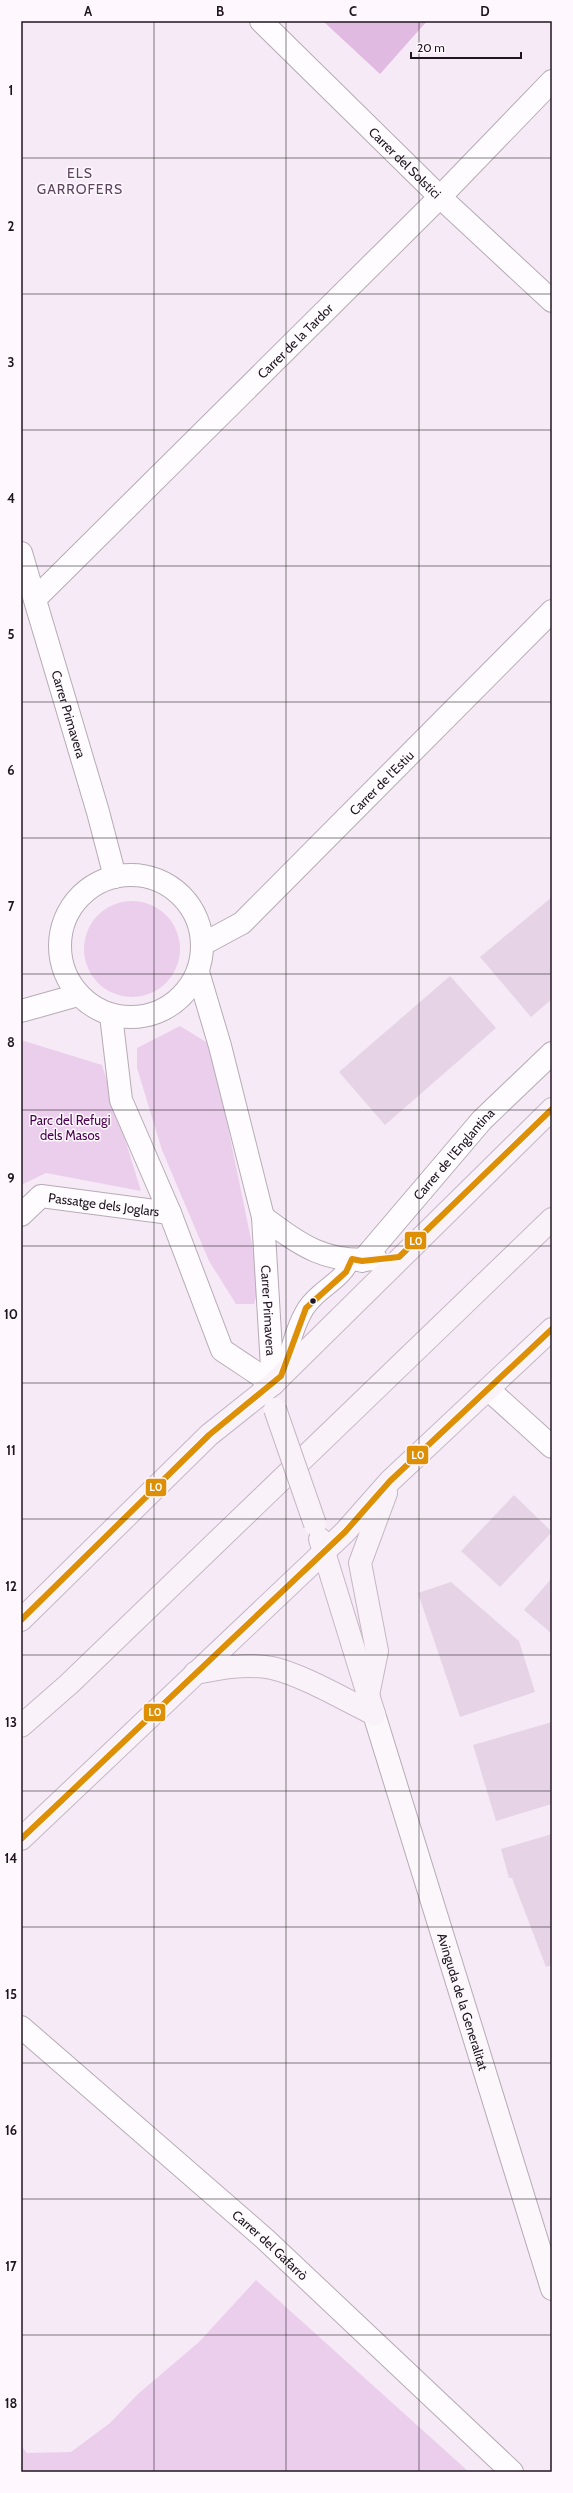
<svg xmlns="http://www.w3.org/2000/svg" width="573" height="2493" font-family="Cabin,sans-serif">
<style>
.green{fill:#ebceec}
.forest{fill:#e1bae1}
.building{fill:#e6d4e6}
.lines{fill:none;stroke-linecap:round;stroke-linejoin:round}
.lane-casing{stroke:#b6abb6;stroke-width:19}
.street-casing{stroke:#b6abb6;stroke-width:24}
.secondary-casing{stroke:#b6abb6;stroke-width:24}
.primary-casing{stroke:#c6b7c6;stroke-width:24}
.lane{stroke:#fefcfe;stroke-width:17}
.street{stroke:#fefcfe;stroke-width:22}
.secondary{stroke:#fbf7fb;stroke-width:22}
.primary{stroke:#f9f2f9;stroke-width:22}
.primary-bridge-casing{stroke:#c6b7c6;stroke-width:24;stroke-linecap:butt}
.primary-bridge{stroke:#f9f2f9;stroke-width:22}
.bus-1-casing{stroke:#fef8fe;stroke-width:9}
.bus-1{stroke:#dd8f05;stroke-width:6}
.grid{fill:none;stroke:#1f151f;stroke-width:1;stroke-opacity:0.55}
.bus-dot{fill:#1f151f;stroke:#fef8fe;stroke-width:1.5}
.labels{text-anchor:middle;stroke-width:3;stroke-linejoin:round;paint-order:stroke}
.street-label{font-size:13px;fill:#1f151f;stroke:#fef8fe}
.park-label{font-size:13px;fill:#4d0051;stroke:#fef8fe}
.neighbourhood-label{font-size:14px;letter-spacing:1px;fill:#5e465f;stroke:#fef8fe}
.line-badge{stroke:#fef8fe;stroke-width:1.5}
.badge-label{font-size:11px;text-anchor:middle;font-weight:bold;fill:#fff}
.neatline{fill:none;stroke:#1f151f;stroke-width:1.5}
.grid-label{font-size:13px;text-anchor:middle;font-weight:bold;fill:#1f151f}
</style>
<rect width="100%" height="100%" fill="#f6eaf6"/>
<g class="green">
<circle cx="132" cy="949" r="48"/>
<polygon points="180,1026 211,1045 260,1283 254,1304 236,1304 209,1261 162,1150 137,1068 137,1048"/>
<polygon points="21,1040 102,1065 141,1191 46,1173 21,1185"/>
<polygon points="256,2280 469,2472 21,2472 21,2446 27,2453 71,2452 110,2423 138,2394 199,2342"/>
</g>
<polygon class="forest" points="323,21 427,21 380,74"/>
<g class="building">
<polygon points="552,897 552,999 531,1017 480,957"/>
<polygon points="450,976 496,1028 385,1125 339,1072"/>
<polygon points="514,1495 552,1532 500,1587 461,1551"/>
<polygon points="552,1578 552,1634 524,1610"/>
<polygon points="451,1582 519,1641 535,1692 460,1717 418,1593"/>
<polygon points="552,1722 552,1804 496,1821 473,1745"/>
<polygon points="552,1834 552,1965 546,1967 512,1878 509,1878 501,1849"/>
</g>
<g class="lines">
<defs>
<path id="lane" d="M282 1375C289 1353 294 1327 306 1308 320 1287 341 1283 352 1259"/>
<g id="street">
<path id="s1" d="M261 21 440 197 552 301"/>
<path id="s2" d="M21 553 98 812 115 877"/>
<path id="s3" d="M36 598 440 197 552 81"/>
<circle cx="131" cy="946" r="71"/>
<path id="s4" d="M203 944 242 923 552 611"/>
<path id="s5" d="M198 972 220 1046 263 1217 273 1384"/>
<polyline points="21,1011 78,995"/>
<polyline points="111,1015 121,1100 170,1213 222,1350 273,1384"/>
<path id="s6" d="M21 1215 41 1196 170 1213"/>
<path d="M263 1217C302 1246 326 1264 376 1259"/>
<path id="s7" d="M362 1261 482 1120 552 1053"/>
<polyline points="489,1390 552,1447"/>
<path id="s8" d="M21 2027 265 2239 512 2472"/>
</g>
<g id="secondary">
<path id="s9" d="M374 1714 552 2289"/>
</g>
<g id="primary">
<polyline points="320,1539 374,1714"/>
<polyline points="21,1620 209,1435 273,1384 552,1109"/>
<path d="M195 1673C220 1668 246 1663 272 1668 303 1675 345 1700 374 1714"/>
<polyline points="368,1695 377,1651 360,1563 386,1493"/>
<polyline points="21,1726 69,1684 552,1219"/>
<polyline points="21,1839 345,1532 390,1481 552,1329"/>
</g>
</defs>
<use href="#lane" class="lane-casing"/>
<use href="#street" class="street-casing"/>
<use href="#secondary" class="secondary-casing"/>
<use href="#primary" class="primary-casing"/>
<use href="#lane" class="lane"/>
<use href="#street" class="street"/>
<use href="#secondary" class="secondary"/>
<use href="#primary" class="primary"/>
<defs>
<polyline id="primary-bridge" points="275,1409 315,1524"/>
</defs>
<use href="#primary-bridge" class="primary-bridge-casing"/>
<use href="#primary-bridge" class="primary-bridge"/>
<defs>
<g id="bus-1">
<polyline points="21,1620 209,1435 281,1376 306,1308 346,1272 352,1259 362,1261 399,1257 552,1109"/>
<polyline points="21,1839 345,1532 390,1481 552,1329"/>
</g>
</defs>
<use href="#bus-1" class="bus-1-casing"/>
<use href="#bus-1" class="bus-1"/>
</g>
<path class="grid" d="M154 21V2472M286 21V2472M419 21V2472M21 158H552M21 294H552M21 430H552M21 566H552M21 702H552M21 838H552M21 974H552M21 1110H552M21 1246H552M21 1383H552M21 1519H552M21 1655H552M21 1791H552M21 1927H552M21 2063H552M21 2199H552M21 2335H552"/>
<circle class="bus-dot" cx="313" cy="1301" r="3.5"/>
<g class="labels">
<g class="street-label">
<text dy="5" stroke="none"><textPath href="#s1" startOffset="202">Carrer del Solstici</textPath></text>
<text dy="5" stroke="none"><textPath href="#s3" startOffset="365">Carrer de la Tardor</textPath></text>
<text dy="5" stroke="none"><textPath href="#s2" startOffset="168">Carrer Primavera</textPath></text>
<text dy="5" stroke="none"><textPath href="#s4" startOffset="242">Carrer de l'Estiu</textPath></text>
<text dy="5" stroke="none"><textPath href="#s7" startOffset="141">Carrer de l'Englantina</textPath></text>
<text dy="5" stroke="none"><textPath href="#s6" startOffset="91">Passatge dels Joglars</textPath></text>
<text dy="5" stroke="none"><textPath href="#s5" startOffset="347">Carrer Primavera</textPath></text>
<text dy="5" stroke="none"><textPath href="#s9" startOffset="301">Avinguda de la Generalitat</textPath></text>
<text dy="5" stroke="none"><textPath href="#s8" startOffset="331">Carrer del Gafarrò</textPath></text>
</g>
<g class="park-label">
<text x="70" y="1125">Parc del Refugi<tspan x="70" dy="15">dels Masos</tspan></text>
</g>
<g class="neighbourhood-label">
<text x="80" y="178">ELS<tspan x="80" dy="16">GARROFERS</tspan></text>
</g>
</g>
<g class="line-badge">
<rect x="404" y="1231" width="23" height="19" rx="4" fill="#dd8f05"/>
<rect x="406" y="1445" width="23" height="20" rx="4" fill="#dd8f05"/>
<rect x="145" y="1478" width="22" height="19" rx="4" fill="#dd8f05"/>
<rect x="143" y="1703" width="23" height="19" rx="4" fill="#dd8f05"/>
</g>
<g class="badge-label">
<text x="416" y="1245">L0</text>
<text x="418" y="1459">L0</text>
<text x="156" y="1491">L0</text>
<text x="155" y="1716">L0</text>
</g>
<rect width="573" height="2493" fill="none" stroke="#fef8fe" stroke-width="44"/>
<path d="M411 52v6h110v-6" fill="none" stroke="#1f151f" stroke-width="2"/>
<text x="417" y="52" font-size="12" fill="#1f151f" stroke="#fef8fe" stroke-width="3" paint-order="stroke">20 m</text>
<rect x="22" y="22" width="529" height="2449" class="neatline"/>
<g class="grid-label">
<text x="88" y="16">A</text>
<text x="220" y="16">B</text>
<text x="353" y="16">C</text>
<text x="485" y="16">D</text>
<text x="11" y="95">1</text>
<text x="11" y="231">2</text>
<text x="11" y="367">3</text>
<text x="11" y="503">4</text>
<text x="11" y="639">5</text>
<text x="11" y="775">6</text>
<text x="11" y="911">7</text>
<text x="11" y="1047">8</text>
<text x="11" y="1183">9</text>
<text x="11" y="1319">10</text>
<text x="11" y="1455">11</text>
<text x="11" y="1591">12</text>
<text x="11" y="1727">13</text>
<text x="11" y="1863">14</text>
<text x="11" y="1999">15</text>
<text x="11" y="2135">16</text>
<text x="11" y="2271">17</text>
<text x="11" y="2408">18</text>
</g>
</svg>
